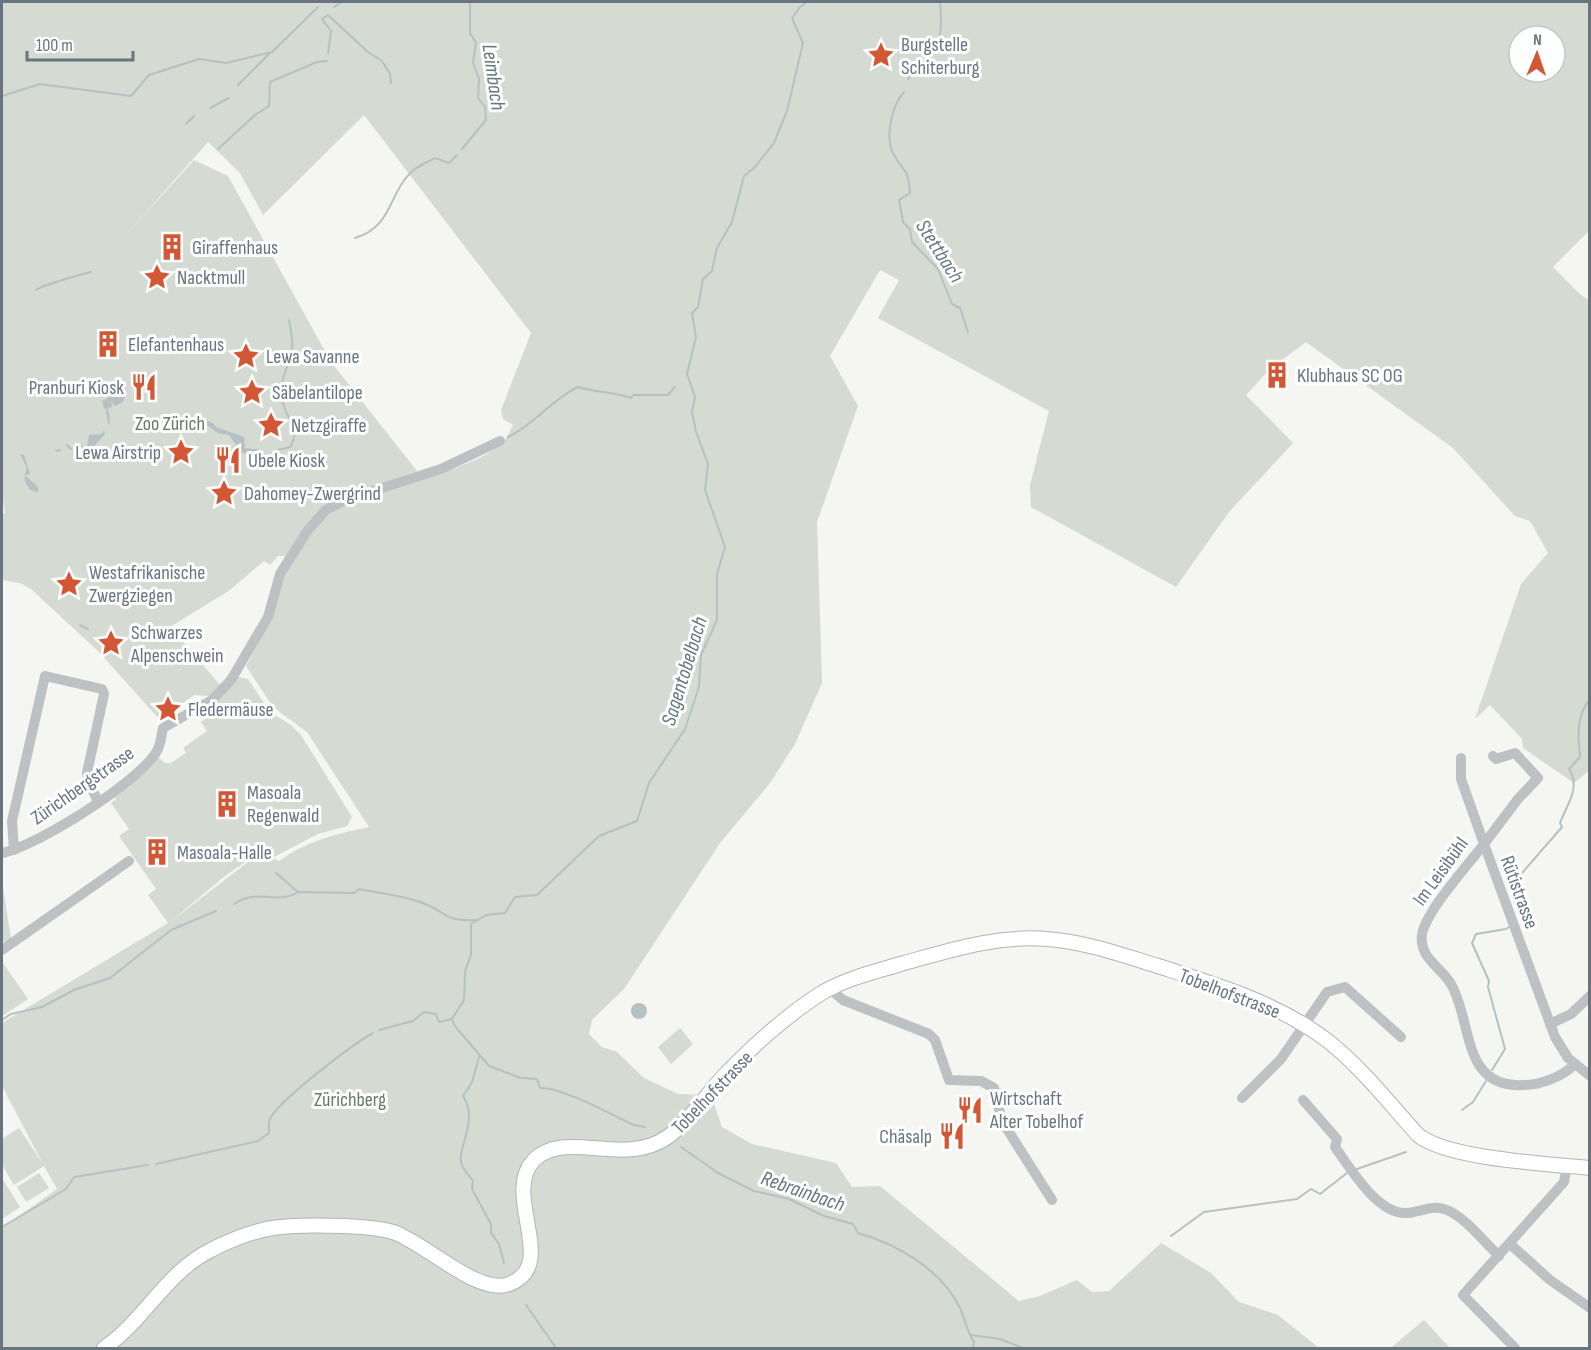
<svg xmlns="http://www.w3.org/2000/svg" width="1591" height="1350" font-family="'Sofia Sans Condensed',sans-serif">
<style>
.green{fill:#d5dad2;fill-rule:evenodd}
.water{fill:#b6c1c4}
.lines{fill:none;stroke-linecap:round;stroke-linejoin:round}
.stream{stroke:#b6c1c4;stroke-width:2}
.major-casing{stroke:#b0b5b8;stroke-width:16}
.minor{stroke:#bdc1c4;stroke-width:10}
.major{stroke:#fff;stroke-width:14}
.labels{text-anchor:middle;stroke-width:6;stroke-linejoin:round;paint-order:stroke}
.poi-label{font-size:20px;fill:#677580;stroke:#fff;text-anchor:start}
.park-label{font-size:20px;fill:#697865;stroke:#fff}
.street-label{font-size:20px;fill:#677580;stroke:#fff}
.water-label{font-size:21px;font-style:italic;fill:#63777d;stroke:#fff}
</style>
<rect width="100%" height="100%" fill="#f5f5f2"/>
<g class="green">
<path d="M2 2H1589V231L1553 267 1581 295 1589 300V771L1574 783 1523 748 1522 739 1490 705 1475 719 1521 584 1548 553 1530 521 1515 516 1453 448 1306 342 1270 369 1246 395 1293 443 1229 512 1176 587 1031 507 1030 485 1049 411 878 318 899 280 880 270 830 356 858 406 817 522 822 683 795 744 770 783 720 843 624 989 592 1020 589 1034 602 1047 617 1052 644 1078 678 1094 711 1095 722 1127 752 1144 836 1163 852 1187 880 1186 1019 1301 1040 1296 1077 1280 1092 1292 1109 1291 1161 1243 1211 1273 1239 1302 1278 1315 1319 1348H2V1228L57 1189 44 1166 14 1185 2 1165V1139L19 1128 43 1164 2 1086V1023L168 923 148 895 156 889 119 836 129 829 111 803 116 799 113 795 157 756 165 763H171L186 753 183 748 207 731 201 722 210 716 205 708 215 702 211 696 194 695 160 720 99 652 31 589 20 583 2 580V514L5 513 2 495ZM1519 36H1555V72H1519ZM364 115 531 333 501 410 503 419 513 425C509 433 507 439 500 445 472 469 379 492 339 505L317 525 283 576 271 620 246 666 273 707 307 732 369 827C335 834 307 841 279 861L261 852 169 923 225 876 261 851 274 857 318 834 347 826 352 817 301 735 291 725 270 712 248 679 238 677 220 698 216 692 221 686 170 627 230 590 264 561 270 565 278 556H286C327 490 349 495 417 471L331 362 228 176 194 160 125 236 208 142 240 173 263 215Z"/>
<polygon points="2,881 11,939 2,942"/>
<polygon points="3,963 28,999 2,1016 2,964"/>
<polygon points="680,1028 693,1044 671,1064 658,1047"/>
<polygon points="39,1173 49,1188 26,1202 17,1187"/>
<polygon points="2,1178 20,1207 2,1219"/>
<polygon points="1424,1320 1450,1348 1391,1348 1393,1346"/>
</g>
<g class="water">
<polygon points="120,391 125,396 123,402 115,406 111,401 112,407 104,409 102,401"/>
<polygon points="205,420 213,423 216,427 244,437 245,448 263,450 258,454 242,453 229,435 218,433 205,424"/>
<polygon points="104,430 105,434 85,457 89,435 102,434"/>
<path d="M20 454 24 455 30 474 25 475 38 487V492L30 490C24 480 23 479 27 468Z"/>
<circle cx="639" cy="1011" r="8"/>
</g>
<g class="lines">
<g class="stream">
<polyline points="334,7 342,2"/>
<polyline points="328,53 331,31 322,19 328,15 368,52 382,61 390,74 391,83"/>
<path d="M908 79 917 64H922C942 43 943 29 940 2"/>
<polyline points="238,85 269,54"/>
<path d="M904 92C892 105 884 138 894 155 905 175 908 166 910 193L899 200 903 222 910 229 912 242 938 269 952 304 960 308 968 332"/>
<polyline points="2,96 40,84 131,96 149,75 199,59 226,63 272,52 318,7"/>
<polyline points="210,108 229,98"/>
<polyline points="186,124 194,116"/>
<polyline points="218,149 255,115 269,106 270,82 317,62 327,61"/>
<polyline points="462,149 486,120 485,107 478,98 479,79 473,63 476,43 470,33 470,2"/>
<path d="M355 238C394 227 388 190 415 169 421 165 429 161 435 158L449 163 457 155"/>
<path d="M36 290C40 286 82 274 91 272"/>
<polyline points="107,409 109,423"/>
<path d="M508 437C534 425 552 399 578 387 596 393 613 391 631 398L633 395H668L675 387"/>
<polyline points="67,445 71,449"/>
<polyline points="78,445 87,449"/>
<polyline points="56,451 60,450"/>
<path d="M274 451 290 447C302 429 285 418 282 399 279 379 289 367 292 349 293 339 291 330 289 320"/>
<polyline points="80,625 88,629"/>
<polyline points="1590,685 1590,695"/>
<polyline points="276,873 298,892"/>
<path d="M1510 887 1562 827 1560 823C1567 804 1581 788 1569 769L1580 757C1578 737 1576 715 1590 699"/>
<path d="M234 904C261 887 276 906 298 892L354 893 359 889C379 893 400 895 420 902 447 911 443 922 477 920"/>
<polyline points="2,1020 11,1014 42,1007 74,990 110,978 171,930 216,911"/>
<polyline points="379,1030 413,1021 424,1012 436,1014 439,1022 452,1019"/>
<path d="M479 1057 472 1082 463 1096C480 1121 455 1150 462 1165 464 1171 470 1176 473 1181L472 1189 491 1224V1233L499 1244 504 1263"/>
<polyline points="1492,1070 1505,1049 1488,987 1489,981 1472,943 1476,934 1506,929 1509,927"/>
<polyline points="1462,1110 1473,1102 1486,1081"/>
<path d="M645 1127 634 1125C612 1115 562 1087 540 1088L537 1079 521 1078 489 1066 454 1025 452 1019 464 1000 465 971 471 955V924L486 915 505 913 515 897 537 895 599 836 637 821 649 783 685 729 699 687 701 655 717 620V574L725 547 705 490 708 464 696 432 692 412 695 397 687 374 696 337 692 313 698 307 703 279 712 271 717 248 732 222 744 176 754 168 774 143 787 111 803 43 792 18 800 7 807 2"/>
<path d="M681 1147 718 1173 754 1191 789 1199 824 1216 853 1224 858 1233C897 1244 942 1270 960 1308 965 1319 967 1332 974 1342L973 1348"/>
<path d="M156 1164 258 1141 269 1133C269 1129 268 1122 270 1119 278 1101 353 1044 373 1033"/>
<polyline points="1357,1169 1406,1152"/>
<polyline points="2,1227 66,1189 74,1177 148,1165"/>
<polyline points="1171,1236 1204,1212 1297,1199 1311,1189 1320,1194 1347,1173"/>
<polyline points="526,1305 556,1348"/>
<polyline points="971,1335 1000,1339 1023,1348"/>
</g>
<defs>
<path id="major" d="M104 1348C145 1320 166 1272 211 1250 261 1224 289 1224 345 1226 361 1227 377 1227 393 1232 424 1242 478 1296 509 1284 560 1266 501 1194 534 1160 565 1129 623 1167 666 1138 689 1122 703 1099 721 1079 748 1050 787 1015 820 994 846 978 875 972 904 963 951 950 998 935 1047 939 1086 942 1122 955 1158 966 1217 985 1278 1003 1328 1041 1362 1068 1389 1103 1418 1135 1447 1159 1550 1164 1590 1168"/>
</defs>
<use href="#major" class="major-casing"/>
<g class="minor">
<polyline points="1493,756 1496,759 1515,753 1538,778 1518,799 1484,844 1555,1037 1568,1058 1590,1076"/>
<path d="M1461 758V779L1484 844C1469 864 1425 912 1422 935 1419 958 1441 967 1451 984 1473 1022 1461 1089 1524 1085 1541 1085 1563 1076 1574 1065"/>
<polyline points="14,850 12,821 45,676 102,689 104,694 87,773 88,781 98,801"/>
<path d="M2 853C37 846 139 782 157 751 161 744 161 736 163 728L212 700 231 680 268 617 280 574 308 530 326 510 347 499 441 469 500 441"/>
<polyline points="2,950 129,861"/>
<polyline points="830,989 843,1000 929,1034 935,1040 949,1080 981,1081 994,1088 1002,1121 1052,1200"/>
<polyline points="1550,1024 1571,1014 1590,996"/>
<polyline points="1242,1098 1281,1059 1327,992 1345,987 1401,1037"/>
<path d="M1303 1100 1337 1139 1335 1147C1350 1168 1378 1215 1407 1213 1421 1212 1433 1204 1447 1210 1466 1218 1484 1242 1499 1256"/>
<polyline points="1510,1244 1550,1280 1590,1308"/>
<polyline points="1515,1348 1463,1295 1564,1182 1567,1165"/>
</g>
<use href="#major" class="major"/>
</g>
<defs>
<symbol id="sight-bare" viewBox="-9 -9 18 18"><path d="M0-6L1.8-2.2L6-1.7L2.9 1.2L3.7 5.4L0 3.3L-3.7 5.4L-2.9 1.2L-6-1.7L-1.8-2.2Z" fill="#d35734" stroke="#fff" stroke-width="2.5" paint-order="stroke"/></symbol>
<symbol id="building-bare" viewBox="-9 -9 18 18"><path d="M-4-6H4V6H1V3H-1V6H-4ZM-2.5-4.3h1.7v1.8h-1.7ZM.8-4.3h1.7v1.8H.8ZM-2.5-1h1.7V.8h-1.7ZM.8-1h1.7V.8H.8Z" fill="#d35734" stroke="#fff" stroke-width="2.5" paint-order="stroke"/></symbol>
<symbol id="restaurant-bare" viewBox="-9 -9 18 18"><path d="M-5-6h1v4h1v-4h1v4h1v-4h1v5L-1.5 .5V6h-2V.5L-5-1ZM5-6V6H3V1.5H1.5Q1.5-4 5-6Z" fill="#d35734" stroke="#fff" stroke-width="2.5" paint-order="stroke"/></symbol>
</defs>
<g fill-rule="evenodd">
<use href="#sight-bare" x="862" y="36" width="38" height="38"/>
<use href="#building-bare" x="153" y="228" width="38" height="38"/>
<use href="#sight-bare" x="138" y="258" width="38" height="38"/>
<use href="#building-bare" x="89" y="325" width="38" height="38"/>
<use href="#sight-bare" x="227" y="337" width="38" height="38"/>
<use href="#building-bare" x="1258" y="356" width="38" height="38"/>
<use href="#restaurant-bare" x="125" y="368" width="38" height="38"/>
<use href="#sight-bare" x="233" y="373" width="38" height="38"/>
<use href="#sight-bare" x="252" y="406" width="38" height="38"/>
<use href="#sight-bare" x="162" y="433" width="38" height="38"/>
<use href="#restaurant-bare" x="209" y="441" width="38" height="38"/>
<use href="#sight-bare" x="205" y="474" width="38" height="38"/>
<use href="#sight-bare" x="50" y="565" width="38" height="38"/>
<use href="#sight-bare" x="92" y="624" width="38" height="38"/>
<use href="#sight-bare" x="149" y="690" width="38" height="38"/>
<use href="#building-bare" x="208" y="785" width="38" height="38"/>
<use href="#building-bare" x="138" y="833" width="38" height="38"/>
<use href="#restaurant-bare" x="951" y="1091" width="38" height="38"/>
<use href="#restaurant-bare" x="933" y="1117" width="38" height="38"/>
</g>
<g class="labels">
<g class="poi-label">
<text x="901" y="51">Burgstelle<tspan x="901" dy="23">Schiterburg</tspan></text>
<text x="192" y="254">Giraffenhaus</text>
<text x="177" y="284">Nacktmull</text>
<text x="128" y="351">Elefantenhaus</text>
<text x="266" y="363">Lewa Savanne</text>
<text x="1297" y="382">Klubhaus SC OG</text>
<text x="124" y="394" text-anchor="end">Pranburi Kiosk</text>
<text x="272" y="399">Säbelantilope</text>
<text x="291" y="432">Netzgiraffe</text>
<text x="161" y="459" text-anchor="end">Lewa Airstrip</text>
<text x="248" y="467">Ubele Kiosk</text>
<text x="244" y="500">Dahomey-Zwergrind</text>
<text x="89" y="579">Westafrikanische<tspan x="89" dy="23">Zwergziegen</tspan></text>
<text x="131" y="639">Schwarzes<tspan x="131" dy="23">Alpenschwein</tspan></text>
<text x="188" y="716">Fledermäuse</text>
<text x="247" y="799">Masoala<tspan x="247" dy="23">Regenwald</tspan></text>
<text x="177" y="859">Masoala-Halle</text>
<text x="990" y="1105">Wirtschaft<tspan x="990" dy="23">Alter Tobelhof</tspan></text>
<text x="932" y="1143" text-anchor="end">Chäsalp</text>
</g>
<g class="park-label">
<text x="170" y="430">Zoo Zürich</text>
<text x="350" y="1106">Zürichberg</text>
</g>
<g class="street-label">
<text transform="translate(82 785) rotate(-35)" y="7">Zürichbergstrasse</text>
<text transform="translate(1440 871) rotate(-54)" y="7">Im Leisibühl</text>
<text transform="translate(1520 892) rotate(70)" y="7">Rütistrasse</text>
<text transform="translate(1230 993) rotate(21)" y="7">Tobelhofstrasse</text>
<text transform="translate(712 1092) rotate(-46)" y="7">Tobelhofstrasse</text>
</g>
<g class="water-label">
<text transform="translate(494 77) rotate(82)" y="7">Leimbach</text>
<text transform="translate(940 251) rotate(57)" y="7">Stettbach</text>
<text transform="translate(684 671) rotate(-73)" y="7">Sagentobelbach</text>
<text transform="translate(803 1191) rotate(19)" y="7">Rebrainbach</text>
</g>
</g>
<rect width="1591" height="1350" fill="none" stroke="#677580" stroke-width="6"/>
<g transform="translate(1537 54) rotate(2)"><circle r="28" fill="#ffffff" stroke="#c2c8cc" stroke-width="1.5"/>
<path d="M0-4.5L10 22L0 15L-10 22Z" fill="#d35734"/>
<text y="-9" font-size="16" font-weight="bold" text-anchor="middle" fill="#677580">N</text>
</g>
<path d="M27 51v9h106v-9" fill="none" stroke="#677580" stroke-width="3"/>
<text x="36" y="51" font-size="18" fill="#677580" stroke="#ffffff" stroke-width="4.5" paint-order="stroke">100 m</text>
</svg>
